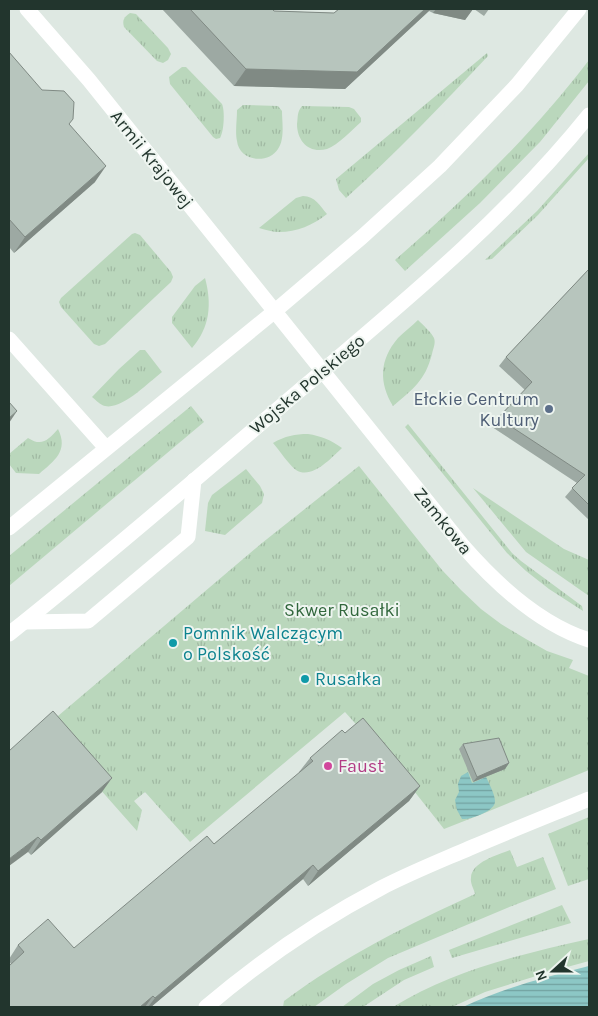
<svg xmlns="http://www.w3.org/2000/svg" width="598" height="1016" font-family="Karla,sans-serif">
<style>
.grass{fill:url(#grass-tufts)}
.water{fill:url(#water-rules)}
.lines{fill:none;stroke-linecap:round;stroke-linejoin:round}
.service{stroke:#fff;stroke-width:15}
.minor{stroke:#fff;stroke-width:15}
.tertiary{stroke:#fff;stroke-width:15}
.wall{fill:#9da9a3}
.shaded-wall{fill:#808a84}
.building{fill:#b7c5bd;stroke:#808a84}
.service-dot{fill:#5c6f8a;stroke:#eef5f0;stroke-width:2}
.culture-dot{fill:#0f9aa8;stroke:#eef5f0;stroke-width:2}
.hotel-dot{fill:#d1479c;stroke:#eef5f0;stroke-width:2}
.labels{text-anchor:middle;stroke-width:4;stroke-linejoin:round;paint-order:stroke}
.street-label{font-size:18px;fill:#22352d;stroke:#eef5f0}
.service-label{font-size:18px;fill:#4e5e75;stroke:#eef5f0;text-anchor:end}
.park-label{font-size:18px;fill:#31673c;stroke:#eef5f0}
.culture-label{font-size:18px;fill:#0d838f;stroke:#eef5f0;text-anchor:start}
.hotel-label{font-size:18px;fill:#b23c85;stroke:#eef5f0;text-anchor:start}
</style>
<defs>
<pattern id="grass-tufts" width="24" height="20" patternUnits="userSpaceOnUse" patternTransform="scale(1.25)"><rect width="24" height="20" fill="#bad7bc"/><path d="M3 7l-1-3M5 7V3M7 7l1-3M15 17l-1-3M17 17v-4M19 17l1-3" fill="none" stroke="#a0b9a2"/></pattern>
<pattern id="water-rules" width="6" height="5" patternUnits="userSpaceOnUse" patternTransform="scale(1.25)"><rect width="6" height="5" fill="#8cc7c5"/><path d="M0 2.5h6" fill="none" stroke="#72a2a0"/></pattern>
</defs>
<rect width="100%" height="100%" fill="#dee8e2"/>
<g class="grass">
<path d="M130 13 136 14 168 48 171 54 168 60 163 63 157 61 124 27C122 20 124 17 130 13Z"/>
<path d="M487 53 488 56C442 105 396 153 346 198L339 190 336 179Z"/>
<path d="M589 60V81L540 142 480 203 405 271 395 260C465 199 533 134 589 60Z"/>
<path d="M182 67H186L222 104C225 111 224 131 220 138L216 139 213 137 170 84 169 77Z"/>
<path d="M243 105 278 106 282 111C282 122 285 139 278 149 268 165 239 161 237 141 235 132 237 120 237 110Z"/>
<path d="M302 106 349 107 354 109 361 118V122C352 130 338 145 327 149 309 154 297 141 297 124 298 116 297 112 302 106Z"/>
<polygon points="589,153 589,158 538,215 492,259 485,260 537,211"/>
<path d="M303 196C315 196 320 206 327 214 313 225 297 232 279 232 273 232 266 230 259 228L296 198Z"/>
<polygon points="135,233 140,235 171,272 173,277 171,282 105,344 99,346 94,344 61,307 59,302 61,298 132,234"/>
<path d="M205 278C212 304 210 327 192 348L172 323V317L195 286Z"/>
<path d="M418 320C423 325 431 332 434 338 436 343 433 349 432 354 425 381 413 389 393 406 379 383 379 360 398 338 404 332 412 326 418 320Z"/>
<path d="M140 350H145L162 372C149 382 122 410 105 406 100 405 96 400 92 397L119 369Z"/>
<polygon points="191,406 204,422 9,586 9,556"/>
<polygon points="408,424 512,553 521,561 582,606 583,611 549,589 526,571 507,553 405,427"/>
<path d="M58 429C69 451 54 461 39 474L16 473 9 464V454L28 438C42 447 48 440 58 429Z"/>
<path d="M308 434C321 436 331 440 342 448 331 458 312 480 296 470 290 466 279 450 273 443 285 436 295 434 308 434Z"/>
<polygon points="359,466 442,570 461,590 481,609 501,624 526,639 547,651 573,660 569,668 589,676 589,770 487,812 444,829 403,777 345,712 190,842 145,792 134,801 142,810 137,831 45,727 262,543"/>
<polygon points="246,469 260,486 264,494 262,503 225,535 205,531 208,503 212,495"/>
<polygon points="473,488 564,549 589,560 589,596 526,552"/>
<polygon points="589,817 589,879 568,886 548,834"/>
<path d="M510 850 517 867 543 857 556 889 507 908 388 958 346 984 314 1007H283L284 1001C343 957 409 924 475 894 474 889 470 883 471 878 471 862 498 855 510 850Z"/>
<polygon points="562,905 571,923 452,958 449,950"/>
<path d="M589 939V961L549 972 485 992 452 1007H393C453 970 522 954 589 939Z"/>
<polygon points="431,956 434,967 404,980 363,1007 342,1007 373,984 399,970"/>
</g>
<g class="water">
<path d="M468 772 472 783 486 777C489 783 495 795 495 801 496 811 470 820 462 819L457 810 455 800 459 792 458 784 461 776Z"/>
<path d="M589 966V1007H463C503 988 546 977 589 966Z"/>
</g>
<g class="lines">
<polyline class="service" points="25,622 88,621 188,537 194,480"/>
<g class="minor">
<polyline points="9,339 106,448"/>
<path d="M206 1007C260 961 318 921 381 888 410 873 440 861 470 848 510 831 550 815 589 799"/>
</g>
<g class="tertiary">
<path d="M27 9 89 80 463 546C497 585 539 624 589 640"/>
<polyline points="9,528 275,311 362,237 440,166 517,85 579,9"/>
<path d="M9 634C110 554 207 469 306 385 405 301 507 217 589 115"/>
</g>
</g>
<g class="wall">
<polygon points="162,9 272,9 274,11 334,13 339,9 473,9 465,20 433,13 429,11 345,89 234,86"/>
<polygon points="474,9 489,9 484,16"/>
<polygon points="9,52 69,124 95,182 14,253 9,247"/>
<polygon points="589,269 589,520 565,497 577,483 492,427 498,418 525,390 499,366 506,357"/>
<polygon points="345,733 420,786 409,801 308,886 303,879 151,1007 9,1007 11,964 9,961 9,959 18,945 74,948 214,844 300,773 299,772 310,758"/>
<polygon points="463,744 509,763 505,769 473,782 459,749"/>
<polygon points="9,751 102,792 31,855 28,852"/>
</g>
<g class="shaded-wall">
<polygon points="425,9 431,9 345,89 234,86 246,69"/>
<polygon points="436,9 473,9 465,20 433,13"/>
<polygon points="106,166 95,182 14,253 25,237"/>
<polygon points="17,411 9,423 9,418"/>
<polygon points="509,763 505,769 473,782 477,777"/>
<polygon points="112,778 102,792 31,855 41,840"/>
<polygon points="420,786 409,801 308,886 318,871"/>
<polygon points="38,837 28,852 9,866 9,859"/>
<polygon points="313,865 303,879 151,1007 148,1007 155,998"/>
<polygon points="153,996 145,1007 140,1007"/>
</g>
<g class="building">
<polygon points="190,9 272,9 274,11 334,13 339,9 425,9 357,72 246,69"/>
<polygon points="9,52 42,90 64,91 74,102 73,119 69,124 106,166 25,237 9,219"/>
<polygon points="589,269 589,505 572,488 585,475 498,418 532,382 506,357"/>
<polygon points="9,402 17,411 9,418"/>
<polygon points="53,711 112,778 41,840 38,837 9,859 9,751"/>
<polygon points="363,718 420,786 318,871 313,865 155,998 153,996 140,1007 9,1007 9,966 24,952 18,945 48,919 74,948 207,836 214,844 313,761 310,758 342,730 345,733"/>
<polygon points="499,738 509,763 477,777 463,744"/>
</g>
<circle class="service-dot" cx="549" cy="409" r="5"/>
<g class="culture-dot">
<circle cx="173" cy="643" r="5"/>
<circle cx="305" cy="679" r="5"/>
</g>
<circle class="hotel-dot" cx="328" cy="766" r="5"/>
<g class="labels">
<g class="street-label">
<text transform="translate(152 159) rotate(51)" y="6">Armii Krajowej</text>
<text transform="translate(307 384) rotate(-40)" y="6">Wojska Polskiego</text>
<text transform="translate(443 521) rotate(51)" y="6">Zamkowa</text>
</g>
<g class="service-label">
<text x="539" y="405">Ełckie Centrum<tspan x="539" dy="21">Kultury</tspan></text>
</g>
<g class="park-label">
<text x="342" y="616">Skwer Rusałki</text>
</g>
<g class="culture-label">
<text x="183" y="639">Pomnik Walczącym<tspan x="183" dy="21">o Polskość</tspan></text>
<text x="315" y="685">Rusałka</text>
</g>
<g class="hotel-label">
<text x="338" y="772">Faust</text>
</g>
</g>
<rect width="598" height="1016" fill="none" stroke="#22352d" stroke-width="20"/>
<g transform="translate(553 971) rotate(249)" stroke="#eef5f0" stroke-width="4" paint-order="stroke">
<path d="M0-4L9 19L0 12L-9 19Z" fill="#22352d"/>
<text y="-8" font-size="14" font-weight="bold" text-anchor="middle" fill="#22352d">N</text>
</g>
</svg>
